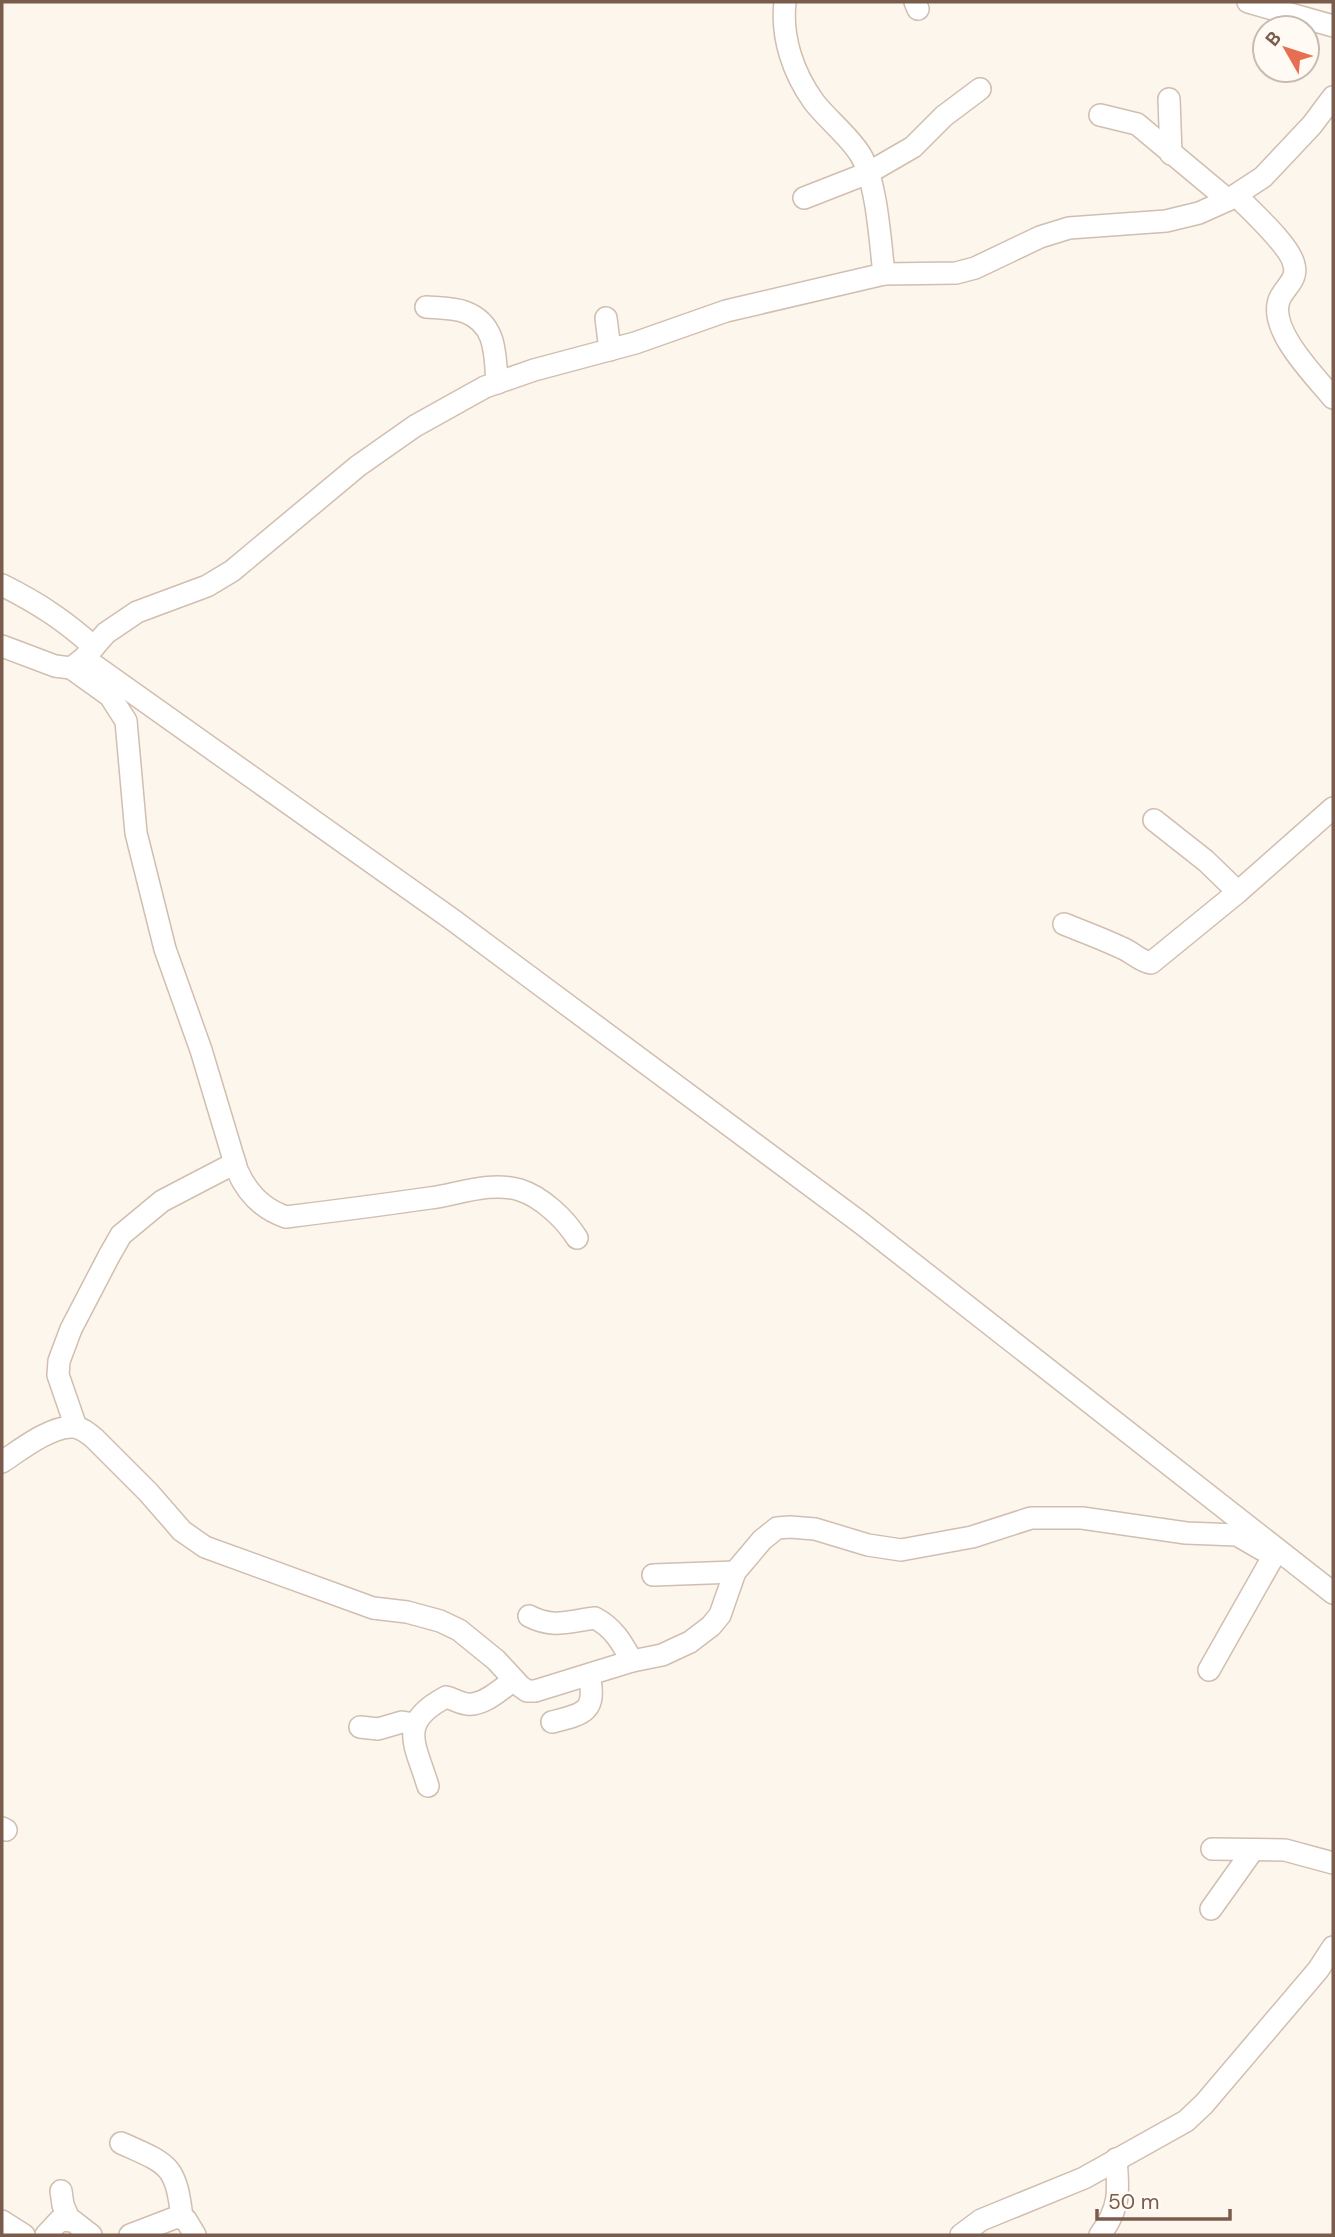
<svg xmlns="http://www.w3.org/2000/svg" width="1335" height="2237" font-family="'DM Sans',sans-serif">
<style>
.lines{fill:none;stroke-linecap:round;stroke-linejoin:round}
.minor-casing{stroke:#d1beb0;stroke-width:24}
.minor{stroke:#fff;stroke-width:21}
</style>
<rect width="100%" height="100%" fill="#fdf6ec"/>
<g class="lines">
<defs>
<g id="minor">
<path d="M785 2C781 37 793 73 814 102 828 120 848 135 860 154 877 181 880 241 884 274"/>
<polyline points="915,2 918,9"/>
<polyline points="1248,2 1333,26"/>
<polyline points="1169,99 1171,154"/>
<polyline points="1100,115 1137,124 1228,200"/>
<path d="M1236 195C1250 210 1291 246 1294 265 1298 279 1286 286 1280 298 1266 328 1315 376 1333 398"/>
<polyline points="804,198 868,173 913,147 944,116 980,89"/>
<path d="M426 307C438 308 454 308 465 312 497 324 495 355 497 383"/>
<polyline points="606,318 610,350"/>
<path d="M2 585C38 603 64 620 94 647"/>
<polyline points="2,646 55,666 71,668 84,658 106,633 137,612 207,586 232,571 358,466 415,426 485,387 534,370 635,343 726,311 884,274 956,273 975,268 1040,237 1069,228 1166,221 1199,213 1228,200 1263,177 1312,125 1333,97"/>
<polyline points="84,658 453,920 861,1223 1333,1593"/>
<path d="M71 668 110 696 126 721 136 833 165 949 201 1050 237 1170C247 1193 262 1209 286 1217 334 1211 382 1205 430 1198 459 1194 491 1181 520 1190 542 1197 565 1219 577 1238"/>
<polyline points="1154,820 1206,861 1238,892"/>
<path d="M1064 924C1084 932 1103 939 1122 948 1132 952 1140 961 1151 963L1238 892 1333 808"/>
<polyline points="76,1427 58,1375 59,1361 71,1329 109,1256 121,1235 162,1201 235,1163"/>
<path d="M2 1462C20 1450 52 1425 74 1427 82 1428 88 1433 94 1438L148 1492 182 1531 205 1547 373 1608 407 1612 440 1621 459 1630 496 1660 520 1686 527 1691H535L632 1661 662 1655 690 1642 711 1626 720 1615 735 1572 762 1540 777 1528 790 1527 815 1529 868 1545 901 1550 972 1537 1031 1518H1082L1186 1533 1237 1535 1263 1550"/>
<polyline points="653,1575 735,1572"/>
<path d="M529 1616C554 1629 569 1621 595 1618 614 1628 622 1643 632 1661"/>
<polyline points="1209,1670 1273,1557"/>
<path d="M552 1722C584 1714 597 1712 589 1675"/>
<polyline points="360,1727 378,1729 402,1722 414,1724"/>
<path d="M428 1786C415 1743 397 1723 446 1697 454 1699 461 1704 468 1704 484 1706 502 1688 514 1680"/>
<polyline points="2,1828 6,1830"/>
<polyline points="1212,1849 1285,1850 1333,1863"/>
<polyline points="1211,1909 1253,1850"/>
<path d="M121 2143C168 2164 176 2164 182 2218"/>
<polyline points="61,2191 63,2205 69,2219"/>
<polyline points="2,2221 24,2235"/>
<polyline points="46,2235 60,2220 73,2221 91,2235"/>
<polyline points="130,2235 177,2217 186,2220 195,2235"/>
<polyline points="961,2235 981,2220 1084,2178 1186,2121 1204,2104 1318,1970 1333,1947"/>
<path d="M1100 2235C1120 2208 1119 2192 1116 2159"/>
</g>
</defs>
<use href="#minor" class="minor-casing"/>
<use href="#minor" class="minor"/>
</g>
<rect width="1335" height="2237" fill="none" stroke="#7a5c4d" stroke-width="7"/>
<g transform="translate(1286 49) rotate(309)"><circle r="33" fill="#fffaf3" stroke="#cabbb1" stroke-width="2"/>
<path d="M0-5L12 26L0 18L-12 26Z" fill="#e76f51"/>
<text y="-10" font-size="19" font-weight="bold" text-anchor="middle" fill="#7a5c4d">B</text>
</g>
<path d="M1097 2209v10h133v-10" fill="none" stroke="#7a5c4d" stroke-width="3.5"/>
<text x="1108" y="2209" font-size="21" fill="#7a5c4d" stroke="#fffaf3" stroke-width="5" paint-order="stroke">50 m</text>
</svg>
